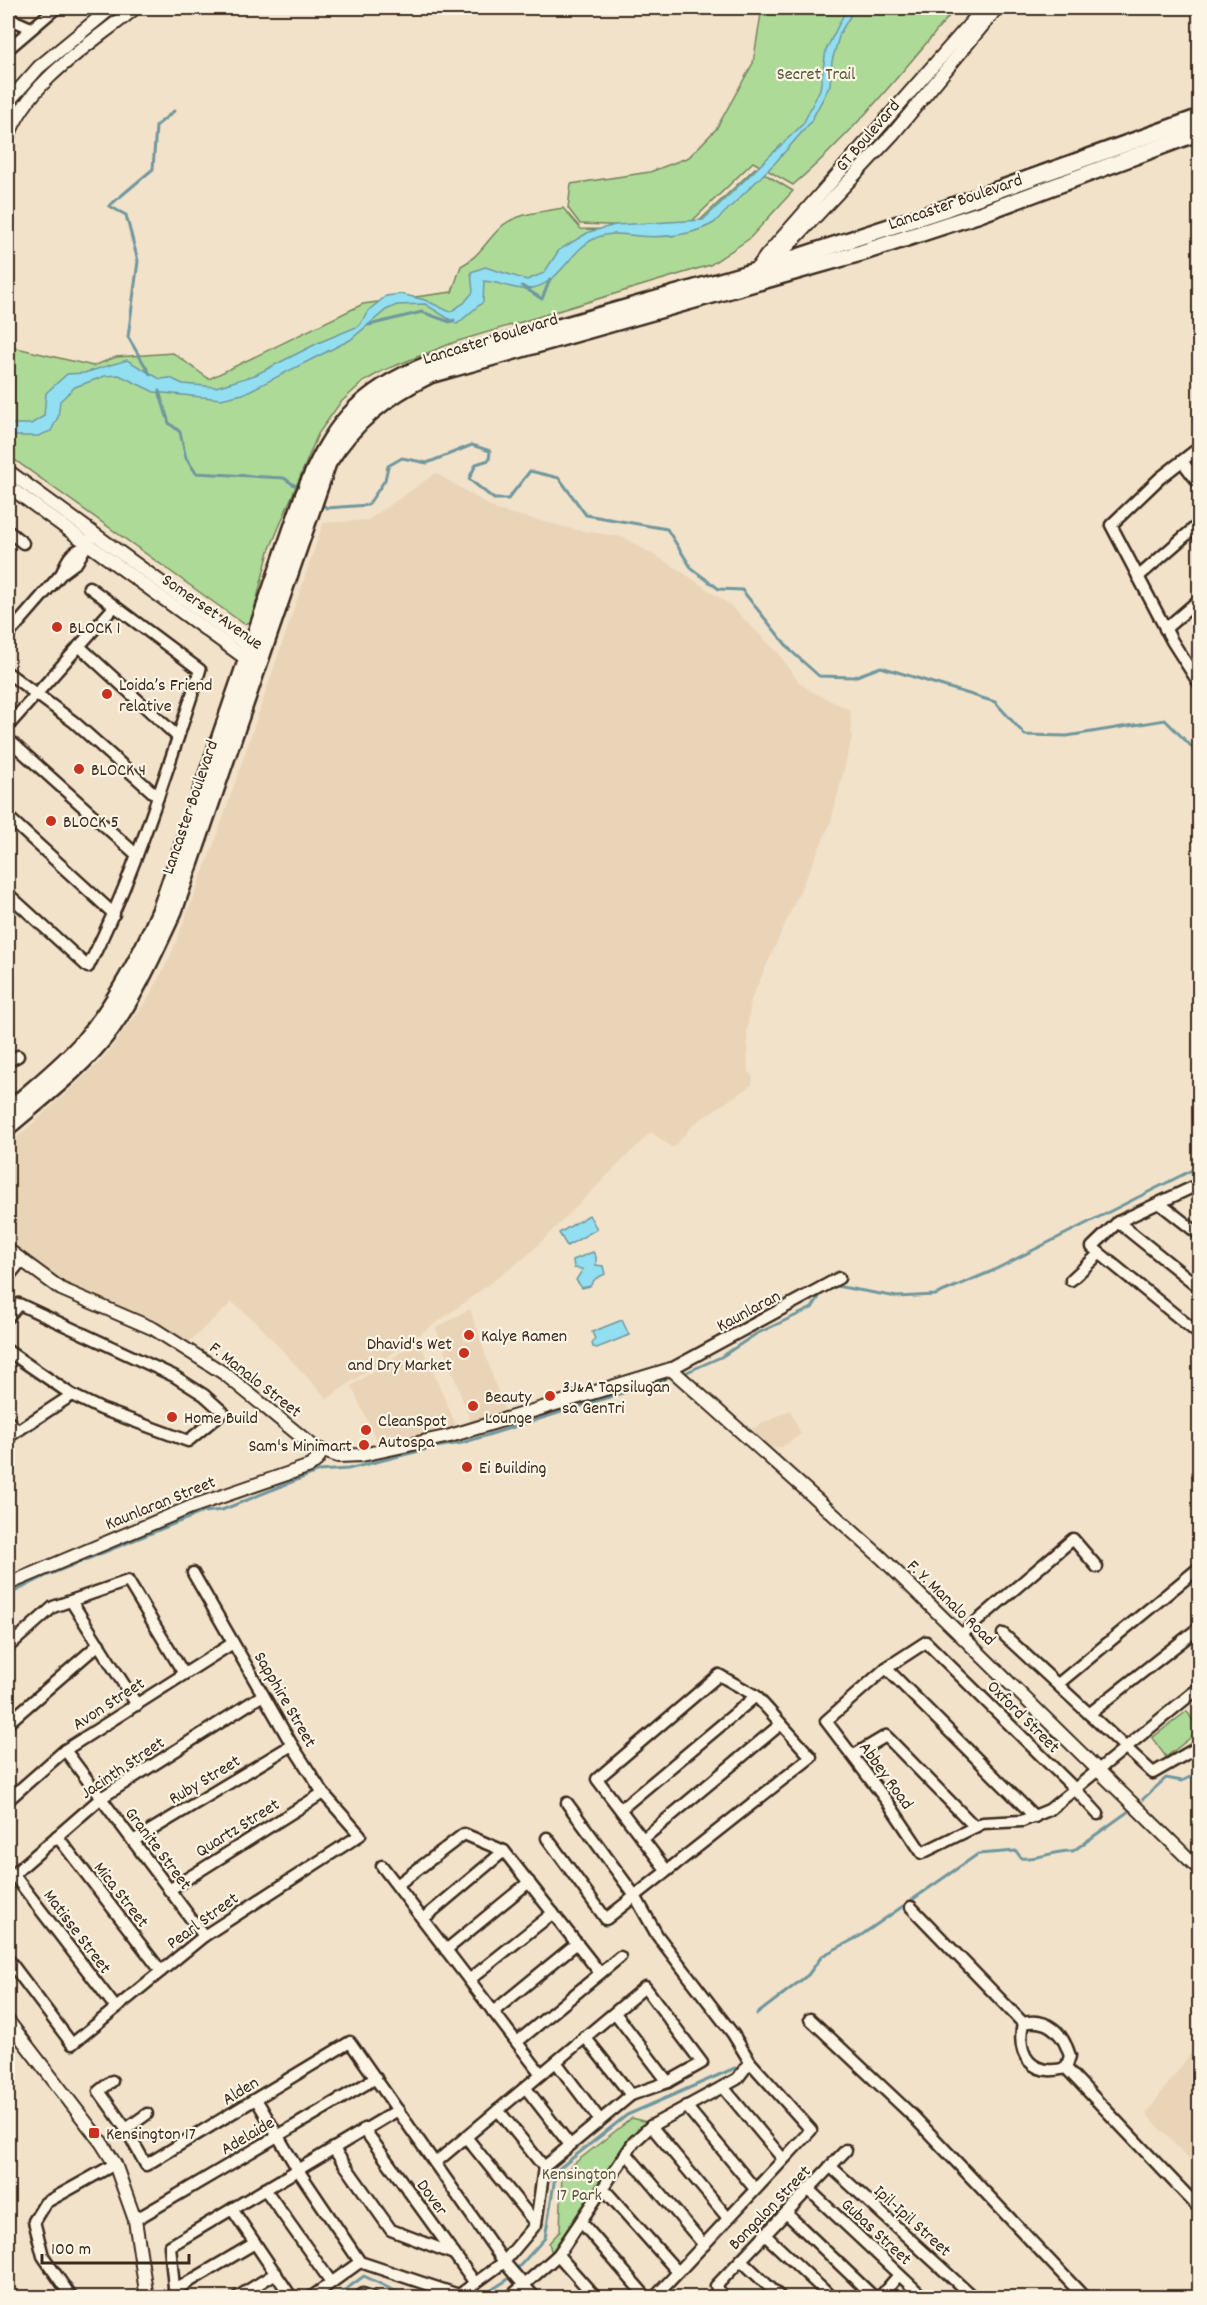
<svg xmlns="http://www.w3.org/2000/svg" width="1207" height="2305" font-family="Dekko,sans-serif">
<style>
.built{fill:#ead4b7}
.green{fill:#aeda98;stroke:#74825b;stroke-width:1.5}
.water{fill:#92dff1;stroke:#6f979d;stroke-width:1.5}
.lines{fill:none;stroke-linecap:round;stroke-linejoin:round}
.stream{stroke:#6f979d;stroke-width:3}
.minor-casing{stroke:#3b2a1e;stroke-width:15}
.tertiary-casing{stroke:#3b2a1e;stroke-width:16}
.secondary-casing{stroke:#3b2a1e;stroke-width:20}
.minor{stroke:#fcf5e5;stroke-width:10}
.tertiary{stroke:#fcf5e5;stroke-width:12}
.secondary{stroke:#fcf5e5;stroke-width:15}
.poi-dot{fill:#c8321e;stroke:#fcf5e5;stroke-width:2}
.labels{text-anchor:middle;stroke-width:4.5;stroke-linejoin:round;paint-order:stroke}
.park-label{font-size:18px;fill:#58563c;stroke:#fcf5e5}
.street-label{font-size:18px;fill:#3b2a1e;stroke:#fcf5e5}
.poi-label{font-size:18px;fill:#3b2a1e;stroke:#fcf5e5;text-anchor:start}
</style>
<rect width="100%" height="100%" fill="#f2e2ca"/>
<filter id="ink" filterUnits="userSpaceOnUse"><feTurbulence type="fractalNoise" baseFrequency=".0167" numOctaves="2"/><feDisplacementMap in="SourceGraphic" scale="12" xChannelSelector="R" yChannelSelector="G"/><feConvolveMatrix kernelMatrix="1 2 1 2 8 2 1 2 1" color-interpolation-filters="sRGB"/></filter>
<g filter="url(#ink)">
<g class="built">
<polygon points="436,473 497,510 577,530 623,537 678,569 730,605 778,653 799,682 809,690 850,710 852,737 831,822 751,1000 747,1031 748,1069 753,1078 752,1085 695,1123 673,1148 651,1132 528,1255 453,1311 327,1399 257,1323 232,1302 189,1342 136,1312 70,1287 11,1246 8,1243 8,1146 102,1060 148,999 171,955 217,836 323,523 368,520"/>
<polygon points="470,1309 505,1413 472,1425 436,1328"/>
<polygon points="419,1340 456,1425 380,1447 351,1386"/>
<polygon points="790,1410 801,1434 782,1447 766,1449 747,1431"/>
<polygon points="1199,2042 1199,2170 1146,2114"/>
</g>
<g class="green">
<path d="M762 8H956C904 69 854 133 793 185L753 162 689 224 661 227 580 224 568 208 571 184 650 172 689 157 716 129 753 63Z"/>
<path d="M755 168 793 191 749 239 710 265 455 342 382 371 363 382 340 403 318 434 269 551 251 622 244 624 8 455V346L93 366 116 357 173 353 209 379 363 304 452 292 461 266C479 257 486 241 501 227 516 213 542 212 563 208L581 229 642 230 695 225Z"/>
<polygon points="1187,1711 1199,1731 1166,1757 1152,1738"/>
<polygon points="632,2118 650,2123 552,2254 549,2243 560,2231 562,2173"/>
</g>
<g class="water">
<path d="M847 8H855L840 33 832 61 830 85 810 123 775 163 714 223C691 236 664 238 638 236 625 235 614 232 601 236 570 246 564 281 533 288 518 292 500 282 484 281L483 302 457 324 425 304 397 305 386 310 350 340 243 394 221 399 154 392 119 375 105 376 75 387 60 401 58 417 51 431 38 436H8V424H31L44 416 46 393 67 374 84 373 127 360 160 379 170 378 183 384 216 387 255 375 320 342 359 326 369 310 386 296 401 294 425 300 450 312 464 303 473 292 471 272 485 267 527 280 544 273 559 250 589 232 615 225 703 220 803 124 820 89 826 50Z"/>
<polygon points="589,1215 597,1229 567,1246 559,1233"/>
<polygon points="593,1252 596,1257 596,1265 603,1266 605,1274 595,1279 590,1286 582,1288 576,1280 583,1269 574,1268 573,1260"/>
<polygon points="622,1320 629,1335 597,1348 593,1347 592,1343 595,1339 592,1332"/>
</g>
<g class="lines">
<g class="stream">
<polyline points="522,286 542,299 550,279"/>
<polyline points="369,325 422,312 450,322 454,320"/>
<polyline points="150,374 128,337 138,261 126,215 109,206 153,169 156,126 174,111"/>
<polyline points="159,391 169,423 180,432 186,458 196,473 284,478 300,489"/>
<polyline points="320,503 327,508 368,505 385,480 388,466 402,458 427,463 472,445 490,451 489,460 476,464 469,479 494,499 508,499 530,471 559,478 586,515 667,529 692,569 719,589 742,590 791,651 819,676 854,677 881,667 995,702 1025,735 1067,736 1165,720 1200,755"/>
<polyline points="687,1372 721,1357 756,1334 812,1308 821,1294 836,1286 897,1297 935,1295 990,1272 1200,1166"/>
<polyline points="8,1595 48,1575 203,1512 222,1510 319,1471 348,1469 435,1447 462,1443 664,1380"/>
<polyline points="1143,1799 1166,1778 1182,1781 1200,1772"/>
<path d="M757 2014 808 1975 822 1956 860 1936 978 1854 1016 1851 1021 1858C1042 1860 1052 1850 1073 1851L1129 1811"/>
<polyline points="334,2298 364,2276 397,2292 415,2298"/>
<polyline points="479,2298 507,2280 545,2238 556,2171 627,2115 735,2068"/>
</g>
<defs>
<g id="minor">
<polyline points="8,18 31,28"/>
<polyline points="8,49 56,8"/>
<polyline points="1200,447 1160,478 1111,525 1172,641 1200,685"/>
<polyline points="1182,461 1200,485"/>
<polyline points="8,531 23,543"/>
<path d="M62 573C66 562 71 551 83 548"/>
<polyline points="1138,577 1200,523"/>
<polyline points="1165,629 1200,599"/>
<polyline points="8,635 62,573 77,562 92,536"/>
<polyline points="79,646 178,737"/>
<polyline points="8,673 74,722 158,797"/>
<polyline points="8,726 114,607"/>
<polyline points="8,739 137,855"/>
<polyline points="8,817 114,914"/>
<path d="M8 894 88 967C136 872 167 771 200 670L89 587"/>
<polyline points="8,1061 18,1056"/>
<polyline points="1200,1188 1193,1187 1118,1222 1092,1247 1200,1335"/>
<polyline points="1159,1203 1200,1235"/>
<polyline points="1118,1222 1200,1288"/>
<polyline points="8,1277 21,1261"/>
<polyline points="1071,1280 1099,1254"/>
<polyline points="8,1317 19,1304 174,1376 204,1395 223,1412 188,1441 101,1409 72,1395 8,1351"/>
<polyline points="671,1369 839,1278"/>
<polyline points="8,1421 17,1430"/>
<polyline points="8,1437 72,1395"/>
<polyline points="71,1601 137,1705"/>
<polyline points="1003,1634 1153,1773 1200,1746"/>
<polyline points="961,1635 1073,1539 1097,1567"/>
<polyline points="8,1647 53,1607 128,1581 184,1674"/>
<polyline points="886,1668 1035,1817"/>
<polyline points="1058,1684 1200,1567"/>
<polyline points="1089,1714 1200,1627"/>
<polyline points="8,1723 99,1644"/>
<polyline points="65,1750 204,1936"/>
<polyline points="854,1755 886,1736 975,1827"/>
<polyline points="8,1800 65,1750 233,1643"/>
<polyline points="621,1809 756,1696"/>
<polyline points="1098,1814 1076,1790 926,1642 886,1668 826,1721 889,1804 922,1853 983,1823 1022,1821 1049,1810 1200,1687"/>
<polyline points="57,1836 161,1971"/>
<polyline points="547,1838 606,1919 811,1757 756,1696 719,1675 597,1779 667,1871"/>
<polyline points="643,1839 781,1724"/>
<polyline points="133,1841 292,1745"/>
<polyline points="382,1866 541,2074"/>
<polyline points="13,1874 116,2008"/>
<polyline points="8,1879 101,1798 263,1695"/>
<polyline points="397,1885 464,1834 504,1851 600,1973"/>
<polyline points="169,1890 323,1793"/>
<polyline points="911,1907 1023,2023"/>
<polyline points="423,1919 504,1851"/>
<polyline points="446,1950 529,1882"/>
<polyline points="8,1959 72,2044 204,1936 360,1835 323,1793 292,1745 193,1573"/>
<polyline points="469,1980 553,1913"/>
<polyline points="493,2012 577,1943"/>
<polyline points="615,2013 668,2082"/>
<polyline points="810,2019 914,2117 1085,2298"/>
<path d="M1023 2023C1016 2056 1032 2077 1066 2068"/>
<path d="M1023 2023C1048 2017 1063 2033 1070 2056L1066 2068"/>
<polyline points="585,2037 631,2095"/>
<polyline points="517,2042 620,1957"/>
<polyline points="556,2062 600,2120"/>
<polyline points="1066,2068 1200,2209"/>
<polyline points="112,2081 99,2091 126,2129 146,2165 350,2042 504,2262 535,2298"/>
<polyline points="525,2087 570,2145"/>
<polyline points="723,2087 783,2159"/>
<polyline points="256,2099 298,2170 360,2262 459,2295 504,2262 536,2224 544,2167 631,2095 668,2082 702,2063 645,1987 435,2163"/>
<polyline points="686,2106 755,2189"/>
<polyline points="498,2110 544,2167"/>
<polyline points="651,2126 728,2218"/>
<polyline points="126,2129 147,2114"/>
<polyline points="364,2129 475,2283"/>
<polyline points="466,2137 536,2224"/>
<polyline points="333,2148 391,2230 454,2254"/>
<polyline points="627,2154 704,2245"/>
<polyline points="830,2166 974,2298"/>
<polyline points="603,2188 678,2272"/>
<polyline points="265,2189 331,2282"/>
<polyline points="808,2189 924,2298"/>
<polyline points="232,2209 292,2298"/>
<polyline points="786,2213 875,2298"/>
<polyline points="135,2220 376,2078"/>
<polyline points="582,2223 647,2298"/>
<polyline points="765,2235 832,2298"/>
<polyline points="558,2255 596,2298"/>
<polyline points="741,2260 781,2298"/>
<polyline points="175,2290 255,2243"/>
<polyline points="72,2298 43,2256 34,2221 45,2203 115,2164"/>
<polyline points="175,2298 170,2246 398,2110"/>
<polyline points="236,2298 276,2273"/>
<polyline points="310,2298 360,2262"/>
<polyline points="358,2298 363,2294 374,2298"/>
<polyline points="509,2298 558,2255 634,2142 651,2126 737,2079 750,2062 733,2034 657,1935 635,1896 567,1803"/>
<polyline points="654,2298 811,2130 750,2062"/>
<polyline points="723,2298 716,2286 846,2150"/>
<polyline points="879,2298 899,2275"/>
</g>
<g id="tertiary">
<polyline points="8,102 39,67 111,8"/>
<path d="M8 137C29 80 90 45 135 8"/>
<polyline points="770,265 893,134 997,8"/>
<polyline points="753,274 766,256 984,8"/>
<polyline points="8,471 251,648 253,655"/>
<polyline points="8,486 252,663"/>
<polyline points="8,1250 61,1289 154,1329 225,1374 315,1448 338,1456 362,1455 450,1436 671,1369 882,1558 1200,1870"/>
<polyline points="8,1584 191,1507 310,1466 317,1460 322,1451"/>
<polyline points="8,2021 101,2142 115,2164 135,2220 147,2298"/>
</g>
<g id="secondary">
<path d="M8 1111C32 1089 61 1067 83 1042 116 1003 140 957 160 911L303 496C331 427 357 392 429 364L755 271 947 208 1200 117"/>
<path d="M8 1127C43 1097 83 1067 111 1029 137 993 155 951 174 911L328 463C354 422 386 396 430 375L861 253 980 214 1200 132"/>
</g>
</defs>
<use href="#minor" class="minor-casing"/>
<use href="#tertiary" class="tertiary-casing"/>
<use href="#secondary" class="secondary-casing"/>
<use href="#minor" class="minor"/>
<use href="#tertiary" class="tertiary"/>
<use href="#secondary" class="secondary"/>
</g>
</g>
<g class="poi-dot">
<circle cx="57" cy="627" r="6"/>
<circle cx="107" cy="694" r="6"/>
<circle cx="79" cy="769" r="6"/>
<circle cx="51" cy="821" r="6"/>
<circle cx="469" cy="1335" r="6"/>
<circle cx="464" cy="1353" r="6"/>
<circle cx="550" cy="1396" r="6"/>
<circle cx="473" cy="1406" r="6"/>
<circle cx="172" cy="1417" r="6"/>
<circle cx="366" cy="1430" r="6"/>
<circle cx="364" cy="1445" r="6"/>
<circle cx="467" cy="1467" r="6"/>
<rect x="88" y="2127" width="12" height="12" rx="3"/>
</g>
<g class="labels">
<g class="park-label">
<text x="816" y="79">Secret Trail</text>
<text x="579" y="2179">Kensington<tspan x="579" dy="21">17 Park</tspan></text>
</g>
<g class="street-label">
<text transform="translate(867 135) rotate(-49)" y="6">GT Boulevard</text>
<text transform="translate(955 201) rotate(-19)" y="6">Lancaster Boulevard</text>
<text transform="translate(490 338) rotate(-17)" y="6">Lancaster Boulevard</text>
<text transform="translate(213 611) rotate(35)" y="6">Somerset Avenue</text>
<text transform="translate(189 807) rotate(-71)" y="6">Lancaster Boulevard</text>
<text transform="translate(748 1310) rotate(-28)" y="6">Kaunlaran</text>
<text transform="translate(256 1379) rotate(38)" y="6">F. Manalo Street</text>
<text transform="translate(160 1502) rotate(-22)" y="6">Kaunlaran Street</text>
<text transform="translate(952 1602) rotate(44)" y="6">F. Y. Manalo Road</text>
<text transform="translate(286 1699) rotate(60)" y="6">Sapphire Street</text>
<text transform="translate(108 1703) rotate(-33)" y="6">Avon Street</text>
<text transform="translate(1024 1716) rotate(45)" y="6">Oxford Street</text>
<text transform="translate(122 1767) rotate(-34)" y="6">Jacinth Street</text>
<text transform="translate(887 1775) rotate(54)" y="6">Abbey Road</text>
<text transform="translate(204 1779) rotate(-31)" y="6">Ruby Street</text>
<text transform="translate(237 1827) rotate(-32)" y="6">Quartz Street</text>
<text transform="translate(159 1848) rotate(53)" y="6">Granite Street</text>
<text transform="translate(122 1894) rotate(52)" y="6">Mica Street</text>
<text transform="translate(202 1920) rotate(-36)" y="6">Pearl Street</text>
<text transform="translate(78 1931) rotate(53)" y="6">Matisse Street</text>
<text transform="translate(240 2090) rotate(-31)" y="6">Alden</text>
<text transform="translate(247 2135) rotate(-30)" y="6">Adelaide</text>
<text transform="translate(433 2197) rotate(54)" y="6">Dover</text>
<text transform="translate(769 2207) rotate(-46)" y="6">Bongalon Street</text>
<text transform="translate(913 2220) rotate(42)" y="6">Ipil-Ipil Street</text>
<text transform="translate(877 2231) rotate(43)" y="6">Gubas Street</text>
</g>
<g class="poi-label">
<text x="69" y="633">BLOCK 1</text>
<text x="119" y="690">Loida’s Friend<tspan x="119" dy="21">relative</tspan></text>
<text x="91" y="775">BLOCK 4</text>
<text x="63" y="827">BLOCK 5</text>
<text x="481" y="1341">Kalye Ramen</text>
<text x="452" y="1349" text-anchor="end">Dhavid's Wet<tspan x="452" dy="21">and Dry Market</tspan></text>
<text x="562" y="1392">3J&amp;A Tapsilugan<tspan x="562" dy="21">sa GenTri</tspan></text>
<text x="485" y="1402">Beauty<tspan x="485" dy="21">Lounge</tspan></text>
<text x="184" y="1423">Home Build</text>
<text x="378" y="1426">CleanSpot<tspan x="378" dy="21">Autospa</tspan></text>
<text x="352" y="1451" text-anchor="end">Sam's Minimart</text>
<text x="479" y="1473">Ei Building</text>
<text x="106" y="2139">Kensington 17</text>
</g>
</g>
<rect width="1207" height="2305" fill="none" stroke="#fcf5e5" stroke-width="30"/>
<rect x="15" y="15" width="1177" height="2275" fill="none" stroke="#3b2a1e" stroke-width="2" filter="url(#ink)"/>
<path d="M42 2254v9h147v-9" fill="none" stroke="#3b2a1e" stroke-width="3"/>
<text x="51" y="2254" font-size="18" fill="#3b2a1e" stroke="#fcf5e5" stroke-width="4.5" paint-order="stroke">100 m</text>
</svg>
